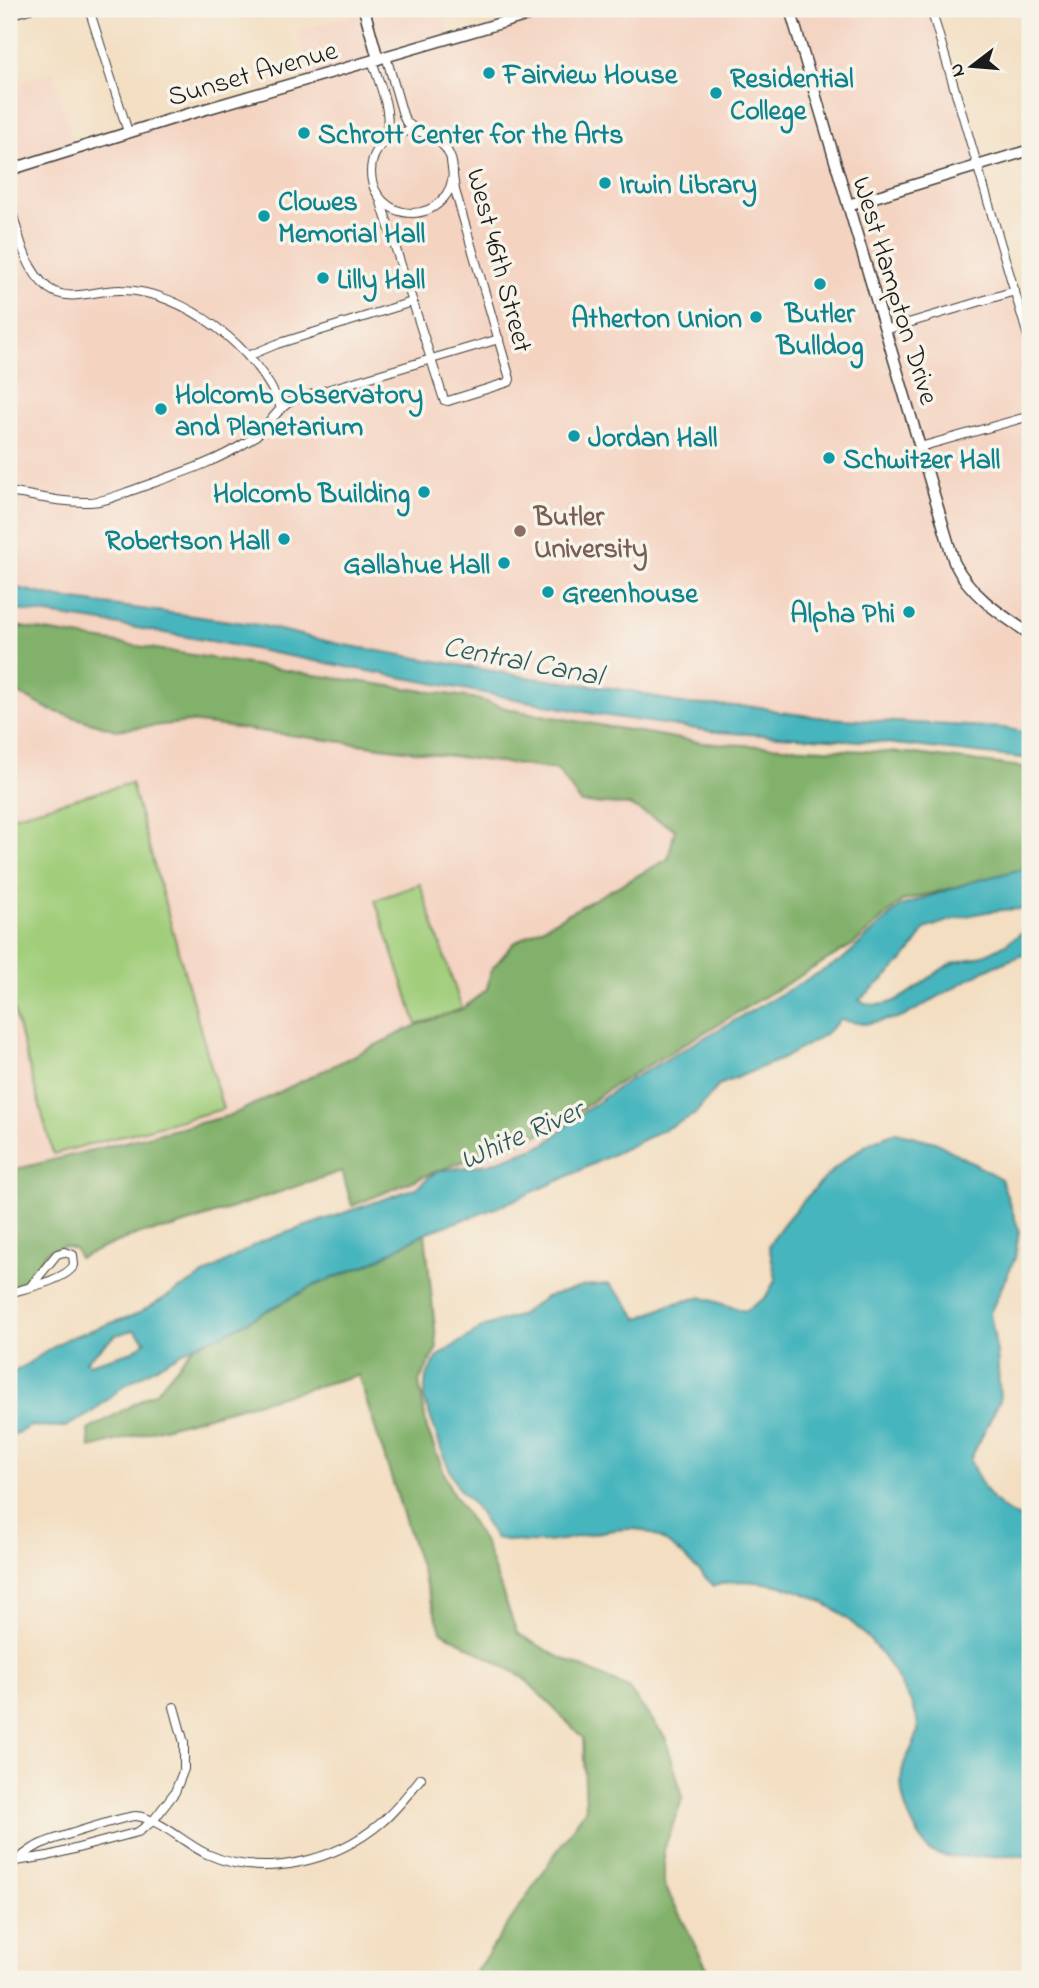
<svg xmlns="http://www.w3.org/2000/svg" width="1039" height="1988" font-family="'Indie Flower',sans-serif">
<style>
.built{fill:#f4d3c1}
.green{fill:#a2ce7b;stroke:#5f754c;stroke-width:2}
.forest{fill:#81b16b;stroke:#4e6644;stroke-width:2}
.water{fill:#46b5bd;stroke:#31686c;stroke-width:2;fill-rule:evenodd}
.lines{fill:none;stroke-linecap:round;stroke-linejoin:round}
.minor-casing{stroke:#3c3935;stroke-width:10}
.tertiary-casing{stroke:#3c3935;stroke-width:13}
.minor{stroke:#fff;stroke-width:8}
.tertiary{stroke:#fff;stroke-width:10}
.culture-dot{fill:#0f9aa8;stroke:#f7f3e8;stroke-width:2.5}
.education-dot{fill:#8d6e63;stroke:#f7f3e8;stroke-width:2.5}
.labels{text-anchor:middle;stroke-width:7;stroke-linejoin:round;paint-order:stroke}
.street-label{font-size:28px;fill:#1c1c1c;stroke:#f7f3e8}
.culture-label{font-size:28px;font-weight:bold;fill:#0d838f;stroke:#f7f3e8;text-anchor:start}
.education-label{font-size:28px;font-weight:bold;fill:#785e54;stroke:#f7f3e8;text-anchor:start}
.water-label{font-size:30px;font-style:italic;fill:#2d595c;stroke:#f7f3e8}
</style>
<rect width="100%" height="100%" fill="#f7f3e8"/>
<filter id="ink" filterUnits="userSpaceOnUse"><feTurbulence type="fractalNoise" baseFrequency=".0143" numOctaves="2"/><feDisplacementMap in="SourceGraphic" scale="14" xChannelSelector="R" yChannelSelector="G"/><feConvolveMatrix kernelMatrix="1 2 1 2 8 2 1 2 1" color-interpolation-filters="sRGB"/></filter>
<filter id="wash" filterUnits="userSpaceOnUse"><feTurbulence type="fractalNoise" baseFrequency=".00686" numOctaves="4" result="noise"/><feDisplacementMap in="SourceGraphic" scale="28" xChannelSelector="R" yChannelSelector="G"/><feGaussianBlur stdDeviation="1.57" result="paint"/><feColorMatrix in="noise" values="0 0 0 0 0 0 0 0 0 0 0 0 0 0 0 0 0 1.4 0 .05"/><feComposite in="paint" operator="in"/></filter>
<g filter="url(#wash)">
<rect width="100%" height="100%" fill="#f3dec1"/>
<polygon class="built" points="373,9 442,9 450,37 524,16 522,9 931,9 1030,349 1030,731 1004,726 825,718 780,712 854,944 734,1015 703,1042 719,1092 352,1206 342,1171 173,1228 137,1234 79,1258 75,1249 63,1247 47,1251 26,1285 9,1290 9,86 53,72 75,149 310,78 297,31"/>
<g class="green">
<polygon points="131,783 223,1109 53,1154 9,993 9,817"/>
<polygon points="420,884 462,1009 417,1025 375,900"/>
</g>
<g class="forest">
<polygon points="9,625 308,674 473,698 512,710 704,743 907,753 1030,768 1030,868 902,901 854,944 610,1088 554,1129 437,1171 352,1206 342,1171 173,1228 137,1234 79,1258 75,1249 63,1246 47,1251 26,1285 9,1290 9,1171 232,1115 417,1025 462,1009 487,989 491,970 514,943 668,859 675,829 629,805 581,803 558,770 190,722 116,730 50,710 9,688"/>
<polygon points="425,1233 437,1348 419,1382 427,1429 451,1490 485,1544 517,1633 555,1655 628,1688 665,1737 683,1797 664,1849 664,1884 708,1970 703,1979 471,1979 586,1808 583,1738 524,1678 441,1631 358,1375 90,1448 88,1430 157,1391 195,1345 222,1335 313,1286 371,1263"/>
</g>
<g class="water">
<polygon points="9,586 60,598 259,625 339,644 526,677 633,691 681,704 761,707 780,712 825,718 1004,728 1030,733 1030,759 876,742 716,732 595,714 221,643 97,621 9,609"/>
<path d="M1030 867V910C999 906 954 918 925 929 908 960 886 978 859 1000 893 1019 923 977 951 964 960 960 970 960 978 957 996 951 1016 938 1030 926V952L985 970 903 1017 864 1024 840 1020 824 1035 784 1058 719 1085 694 1115 560 1180 496 1208 425 1233 371 1263 313 1286 222 1335 195 1345 122 1387 90 1414 65 1427 31 1426 9 1437V1371H16L66 1339 137 1314 260 1242 416 1188 437 1171 489 1164 546 1144 579 1115 626 1082 843 959 901 906 971 882ZM134 1330 146 1341 133 1351 89 1364 86 1361 116 1335Z"/>
<path d="M896 1132 935 1142 1001 1179 1019 1230 1015 1258 990 1313 997 1353 1000 1400 970 1460C981 1488 999 1515 1030 1521V1856C1004 1854 950 1862 930 1851 926 1849 924 1843 921 1839 907 1817 896 1790 904 1764 908 1753 918 1740 918 1729 918 1713 909 1698 901 1685 873 1633 830 1595 772 1584 751 1581 734 1579 714 1586 693 1566 670 1538 641 1530 621 1525 577 1538 555 1541 534 1544 516 1542 495 1538L474 1505 458 1488 444 1457 424 1398 426 1377 438 1356 485 1326 518 1316 546 1297 583 1286 609 1284 624 1299 638 1319 672 1304 701 1297 745 1311 765 1298 776 1279 769 1246C780 1226 794 1211 809 1195 837 1165 857 1145 896 1132Z"/>
</g>
</g>
<g filter="url(#ink)">
<g class="lines">
<defs>
<g id="minor">
<polyline points="89,9 128,132"/>
<polyline points="931,9 1030,343"/>
<polyline points="9,15 30,9"/>
<polyline points="386,56 403,115 406,122 417,130"/>
<path d="M372 60C379 84 396 118 383 141"/>
<circle cx="412" cy="172" r="41"/>
<polyline points="379,196 444,400 448,401 509,382 510,379 455,190 451,161"/>
<path d="M9 201C18 230 23 268 48 288 70 304 97 289 121 290 184 290 259 350 281 408"/>
<polyline points="885,330 1015,291"/>
<polyline points="248,356 277,344 412,302"/>
<polyline points="920,447 1030,416"/>
<path d="M9 492C35 496 62 503 89 502 105 502 121 494 136 489 175 475 215 463 250 440 268 429 275 409 293 400L499 339"/>
<path d="M9 1293C26 1288 66 1280 74 1265L73 1255 64 1252 57 1254 30 1287"/>
<path d="M17 1860C24 1855 31 1849 39 1845 49 1840 129 1815 136 1816 159 1818 185 1844 207 1854 264 1880 336 1861 382 1822 397 1809 409 1793 421 1778"/>
<polyline points="9,1862 48,1856 138,1832 153,1821 175,1792 184,1769 184,1743 174,1707"/>
</g>
<g id="tertiary">
<polyline points="364,9 378,59"/>
<path d="M790 9 954 562C970 595 1000 614 1030 634"/>
<polyline points="9,170 175,118 549,9"/>
<polyline points="848,205 1030,150"/>
</g>
</defs>
<use href="#minor" class="minor-casing"/>
<use href="#tertiary" class="tertiary-casing"/>
<use href="#minor" class="minor"/>
<use href="#tertiary" class="tertiary"/>
</g>
</g>
<g class="culture-dot">
<circle cx="489" cy="73" r="7"/>
<circle cx="716" cy="93" r="7"/>
<circle cx="304" cy="133" r="7"/>
<circle cx="605" cy="183" r="7"/>
<circle cx="264" cy="216" r="7"/>
<circle cx="323" cy="278" r="7"/>
<circle cx="820" cy="284" r="7"/>
<circle cx="756" cy="317" r="7"/>
<circle cx="161" cy="409" r="7"/>
<circle cx="574" cy="436" r="7"/>
<circle cx="829" cy="458" r="7"/>
<circle cx="424" cy="492" r="7"/>
<circle cx="284" cy="539" r="7"/>
<circle cx="504" cy="563" r="7"/>
<circle cx="548" cy="592" r="7"/>
<circle cx="909" cy="612" r="7"/>
</g>
<circle class="education-dot" cx="520" cy="531" r="7"/>
<g class="labels">
<g class="street-label">
<text transform="translate(252 72) rotate(-16)" y="10">Sunset Avenue</text>
<text transform="translate(501 260) rotate(75)" y="10">West 46th Street</text>
<text transform="translate(897 290) rotate(73)" y="10">West Hampton Drive</text>
</g>
<g class="culture-label">
<text x="503" y="83">Fairview House</text>
<text x="730" y="87">Residential<tspan x="730" dy="32">College</tspan></text>
<text x="318" y="143">Schrott Center for the Arts</text>
<text x="619" y="193">Irwin Library</text>
<text x="278" y="210">Clowes<tspan x="278" dy="32">Memorial Hall</tspan></text>
<text x="337" y="288">Lilly Hall</text>
<text x="820" y="322" text-anchor="middle">Butler<tspan x="820" dy="32">Bulldog</tspan></text>
<text x="742" y="327" text-anchor="end">Atherton Union</text>
<text x="175" y="403">Holcomb Observatory<tspan x="175" dy="32">and Planetarium</tspan></text>
<text x="588" y="446">Jordan Hall</text>
<text x="843" y="468">Schwitzer Hall</text>
<text x="410" y="502" text-anchor="end">Holcomb Building</text>
<text x="270" y="549" text-anchor="end">Robertson Hall</text>
<text x="490" y="573" text-anchor="end">Gallahue Hall</text>
<text x="562" y="602">Greenhouse</text>
<text x="895" y="622" text-anchor="end">Alpha Phi</text>
</g>
<g class="education-label">
<text x="534" y="525">Butler<tspan x="534" dy="32">University</tspan></text>
</g>
<g class="water-label">
<text transform="translate(523 660) rotate(11)" y="10">Central Canal</text>
<text transform="translate(521 1134) rotate(-24)" y="10">White River</text>
</g>
</g>
<rect width="1039" height="1988" fill="none" stroke="#f7f3e8" stroke-width="35"/>
<g transform="translate(972 66) rotate(254)" stroke="#f7f3e8" stroke-width="5" paint-order="stroke">
<path d="M0-5L12 26L0 18L-12 26Z" fill="#1c1c1c"/>
<text y="-10" font-size="19" font-weight="bold" text-anchor="middle" fill="#1c1c1c">N</text>
</g>
</svg>
